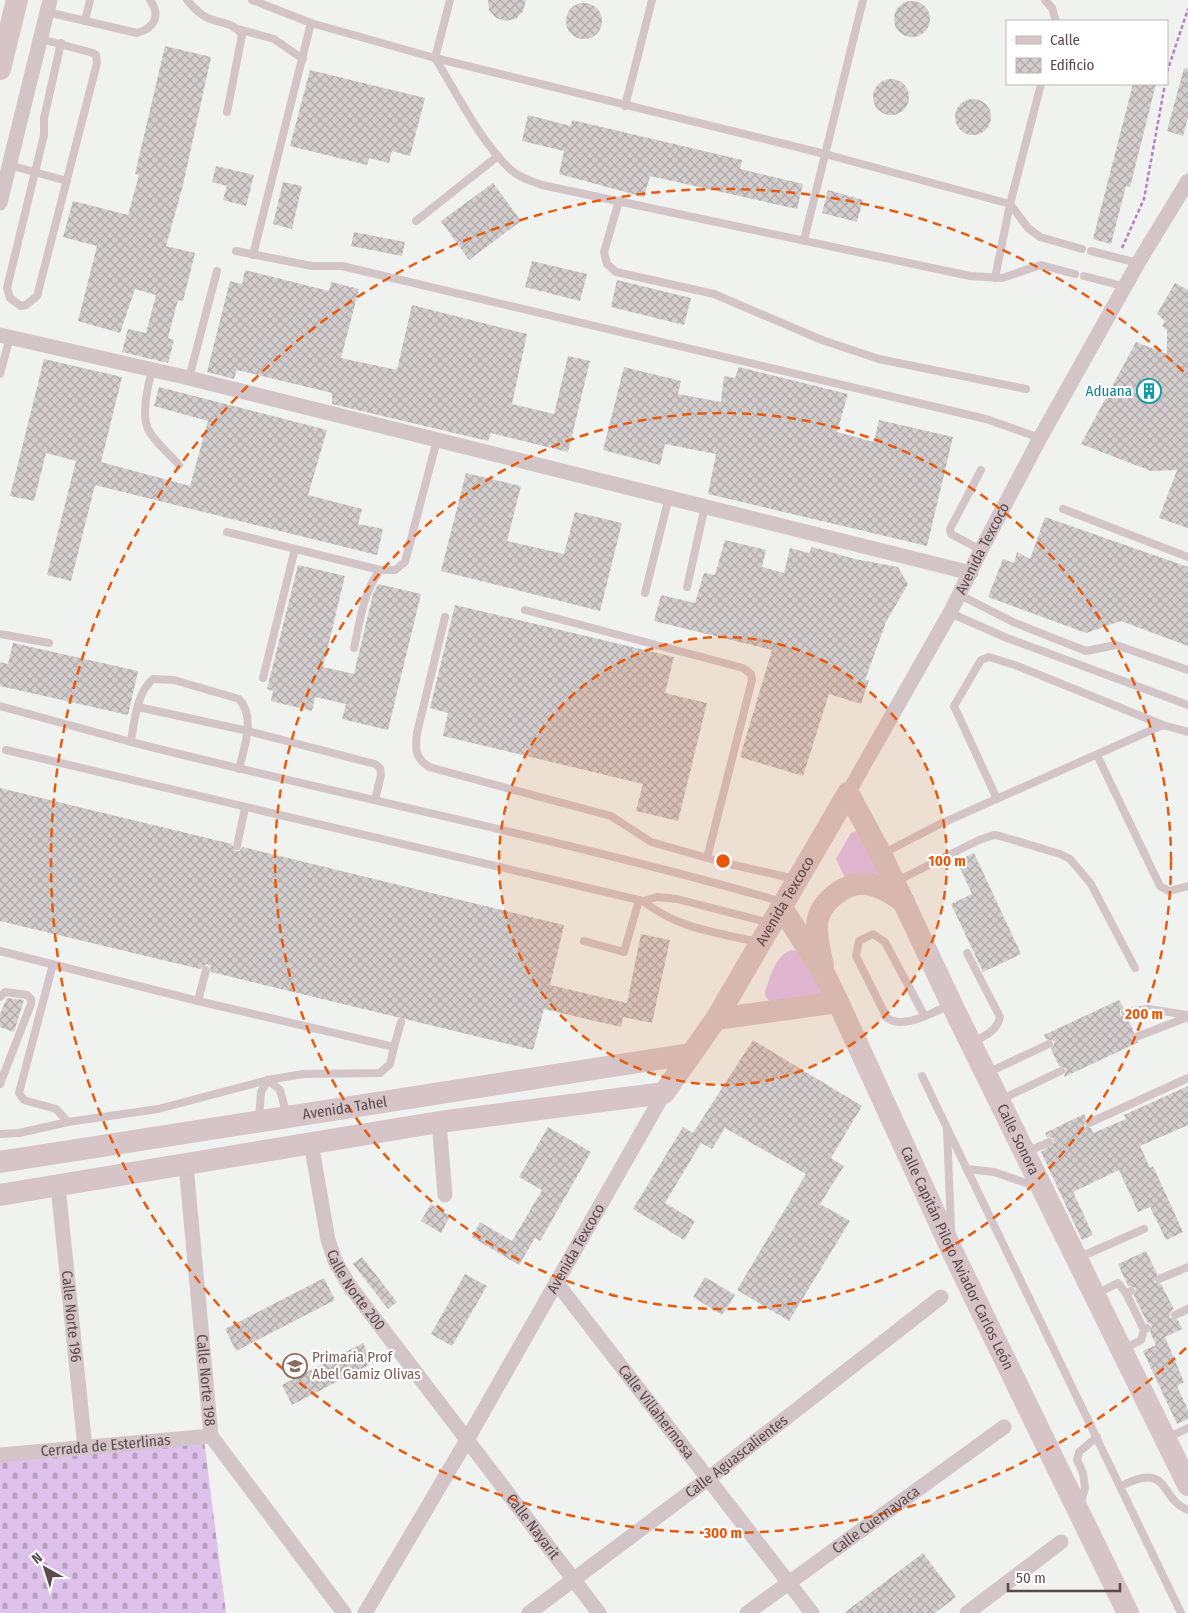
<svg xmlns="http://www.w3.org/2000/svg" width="1188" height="1613" font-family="'Fira Sans Condensed',sans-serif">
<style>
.grass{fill:#dec2ec}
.cemetery{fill:url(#cemetery-stones)}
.building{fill:url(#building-cross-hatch)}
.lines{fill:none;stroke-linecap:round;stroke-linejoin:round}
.path{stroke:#b87dc7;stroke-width:2.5;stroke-dasharray:4 2.5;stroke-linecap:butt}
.lane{stroke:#d3c4c8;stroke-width:8}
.street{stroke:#d3c4c8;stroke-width:15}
.secondary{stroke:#d7c4c7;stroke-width:22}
.ring{fill:none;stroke:#e8590c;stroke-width:2.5;stroke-dasharray:9 6}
.labels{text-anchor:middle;stroke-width:4.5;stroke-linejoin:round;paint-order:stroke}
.culture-label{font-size:15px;fill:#0d838f;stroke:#fff;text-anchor:end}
.street-label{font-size:15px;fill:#5c494d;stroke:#fff}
.education-label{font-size:15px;fill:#785e54;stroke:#fff;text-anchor:start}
.centre{fill:#e8590c;stroke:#fff;stroke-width:2.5}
.ring-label{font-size:15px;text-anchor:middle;font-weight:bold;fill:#e8590c;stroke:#fff;stroke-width:4.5;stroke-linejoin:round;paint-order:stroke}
</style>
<defs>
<pattern id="cemetery-stones" width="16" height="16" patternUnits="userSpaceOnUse" patternTransform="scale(1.25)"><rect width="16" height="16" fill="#dec2ec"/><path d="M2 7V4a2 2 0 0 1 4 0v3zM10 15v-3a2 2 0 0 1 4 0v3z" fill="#b7a0c1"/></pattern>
<pattern id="building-cross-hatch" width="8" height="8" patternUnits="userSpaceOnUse" patternTransform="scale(1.25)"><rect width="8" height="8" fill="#d4cdce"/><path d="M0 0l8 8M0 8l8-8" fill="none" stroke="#afa8a9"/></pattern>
</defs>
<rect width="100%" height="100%" fill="#f0f2f0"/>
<g class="grass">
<polygon points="859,830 883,879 847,882 836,859 851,833"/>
<path d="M791 950 798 951 825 994 770 1002 765 996V991C771 976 775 956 791 950Z"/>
</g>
<polygon class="cemetery" points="204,1440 226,1613 0,1613 0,1456"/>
<g class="building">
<polygon points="488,0 526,0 523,11 516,19 506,21 496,18 489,10"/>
<circle cx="912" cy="19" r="18"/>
<circle cx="584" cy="21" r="18"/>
<polygon points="165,46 211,57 183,185 166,246 195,253 183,301 178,300 168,338 174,340 168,363 122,352 128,329 146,333 156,295 135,289 120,333 78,321 97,246 63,237 73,201 128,215 139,175 135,174"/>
<polygon points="1184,68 1188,69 1188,117 1183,136 1167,131"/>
<polygon points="310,70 425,98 410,156 392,151 389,163 369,158 367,165 290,146"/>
<circle cx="891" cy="97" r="18"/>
<polygon points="1133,84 1156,84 1130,187 1126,186 1111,244 1093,239"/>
<circle cx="973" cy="117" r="18"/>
<polygon points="528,115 571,126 572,120 742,160 740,169 803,184 797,209 650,176 644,197 559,174 564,151 522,141"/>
<polygon points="216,166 254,175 246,206 223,200 227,186 212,182"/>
<polygon points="283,182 302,186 292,229 273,224"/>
<polygon points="493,183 521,221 469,260 441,221"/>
<polygon points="828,190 863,200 857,222 822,213"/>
<polygon points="354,232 405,242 402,256 351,246"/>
<polygon points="532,261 587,274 580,301 525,287"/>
<polygon points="245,270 329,291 331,282 359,289 341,358 397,370 412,305 527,334 512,404 554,414 568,356 590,361 568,452 491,433 488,441 332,404 332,393 237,370 234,379 207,372 230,281 242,284"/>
<polygon points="617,280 691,298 684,325 611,307"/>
<polygon points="1175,283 1188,290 1188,528 1159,518 1177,470 1151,471 1081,444 1136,342 1167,354 1167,330 1162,326 1165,321 1157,314"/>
<polygon points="44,359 122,377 101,462 190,486 208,421 154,406 159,387 327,430 308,495 362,509 358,524 383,529 377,555 95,485 71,581 47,575 76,461 46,453 34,501 10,496"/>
<polygon points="624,367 681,381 678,394 721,402 724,376 735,378 739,367 848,394 837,432 874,442 879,420 953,437 927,546 708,494 716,454 665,444 660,465 603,450"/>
<polygon points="466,473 521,486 507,541 564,554 575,512 622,523 600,611 441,571"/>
<polygon points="1045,517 1188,567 1188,646 1121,621 1086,633 988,597 1003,559 1014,563 1017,552 1030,559"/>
<polygon points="725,540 766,550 762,567 784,573 790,548 809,553 812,547 855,559 898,567 908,584 886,622 865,680 869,680 861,704 829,694 803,776 740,757 772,650 654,621 661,595 695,603 704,573 715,575"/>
<polygon points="298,565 345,576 323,667 354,674 373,594 378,584 421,594 388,730 342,719 346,704 315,697 312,711 271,701 273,691 267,689"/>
<polygon points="455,605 674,657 665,693 707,703 678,821 636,811 643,784 443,736 448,713 430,708"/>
<polygon points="13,643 138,671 128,715 0,686 0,662 8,664"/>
<polygon points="0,788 232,844 235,851 239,851 243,847 564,925 550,985 627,1003 641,934 670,940 652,1023 623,1017 621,1027 544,1009 533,1050 211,972 210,966 207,964 200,969 0,921"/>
<polygon points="974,853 1021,954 983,972 951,904 972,894 957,861"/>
<polygon points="7,998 24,1000 14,1032 0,1027 0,1014"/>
<polygon points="1119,1000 1123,1007 1120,1010 1120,1015 1127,1017 1134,1032 1131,1039 1139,1042 1064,1077 1066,1069 1059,1066 1051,1049 1054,1045 1054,1041 1046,1039 1044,1035"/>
<polygon points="753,1040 862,1106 831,1158 844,1166 820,1204 850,1221 789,1321 737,1290 806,1174 725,1128 712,1149 701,1143 665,1203 695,1221 684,1240 633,1209 683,1127 693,1133"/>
<polygon points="1188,1086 1188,1125 1140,1146 1150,1168 1153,1166 1183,1232 1166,1240 1150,1207 1138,1212 1119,1170 1073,1192 1093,1235 1082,1240 1041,1152 1054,1143 1053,1138 1047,1137 1045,1133 1084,1114 1086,1118 1084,1126 1091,1128 1093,1133 1126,1119 1124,1115"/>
<polygon points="548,1127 591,1152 540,1241 535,1238 519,1265 472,1237 480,1222 512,1241 542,1190 519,1177"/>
<polygon points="431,1204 450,1216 441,1233 421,1221"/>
<polygon points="1146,1251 1157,1274 1154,1282 1161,1284 1174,1309 1170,1312 1170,1318 1178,1320 1182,1329 1165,1337 1184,1382 1177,1386 1188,1410 1188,1419 1177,1424 1143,1351 1156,1345 1150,1332 1152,1325 1147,1322 1134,1296 1136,1288 1128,1286 1118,1264"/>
<polygon points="362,1257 397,1302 388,1309 353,1264"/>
<polygon points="465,1274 487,1286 452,1346 431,1334"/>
<polygon points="705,1277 735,1295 722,1315 693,1297"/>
<polygon points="324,1278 335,1300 236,1351 225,1329"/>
<polygon points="363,1343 373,1363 292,1405 282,1385"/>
<polygon points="923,1553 956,1597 935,1613 844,1613"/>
</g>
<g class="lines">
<g class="path">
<polyline points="1167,72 1188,9"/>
<polyline points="1122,248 1144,199 1165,84"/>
</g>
<g class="lane">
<path d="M187 0C193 7 198 13 206 17 219 24 233 21 242 35L227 112"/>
<polyline points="252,0 311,23 435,58 825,154 1010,204 1028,228 1040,237 1082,249"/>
<path d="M450 0 435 58C458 95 479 140 511 170 520 178 531 181 542 185L970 276 1002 278 1041 265 1075 274"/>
<polyline points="1045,0 1052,8 1056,21"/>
<path d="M47 12 137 33C155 28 161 15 150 0"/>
<polyline points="85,21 90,0"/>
<polyline points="238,29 274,39 303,59"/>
<polyline points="41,39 93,53 96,55 97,63 37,296 26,305 21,306 10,298 7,288 44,135 44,118 61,43"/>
<polyline points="625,106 652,0"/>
<polyline points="9,165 67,181"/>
<polyline points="619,201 604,252 607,264 616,272 714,294 822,340 879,359 1026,389"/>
<polyline points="416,221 498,156"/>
<polyline points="804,240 863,0"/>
<polyline points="236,251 312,266 342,266 986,419 1040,438"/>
<polyline points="1091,251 1138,263"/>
<polyline points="253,255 311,23"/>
<polyline points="1084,276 1126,287"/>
<polyline points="995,278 1010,204 1041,84"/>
<path d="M152 370C148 384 141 415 148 429 154 442 170 454 179 465"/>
<polyline points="0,374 10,337"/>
<polyline points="189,378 217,271"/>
<polyline points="981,470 950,529 951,534 981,550"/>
<polyline points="1063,509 1188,557"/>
<polyline points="227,532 380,570"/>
<polyline points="687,587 705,506"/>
<polyline points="645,593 669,497"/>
<polyline points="960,595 1013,622 1086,651 1116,645 1188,670"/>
<polyline points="525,610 743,668 751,674 752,680 707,858"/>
<polyline points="950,613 1007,638 1188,705"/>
<path d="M445 617 417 733C415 749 415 758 429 767L611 816 651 842 725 863 795 879"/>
<polyline points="0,634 49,643"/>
<path d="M354 648C360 621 363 593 380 570H395L405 562 437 440"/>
<polyline points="263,678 295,549"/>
<polyline points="0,706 131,742"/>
<polyline points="138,707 248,731 375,764 380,768 381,775 375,800"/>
<path d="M6 750 643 901C676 928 718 933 758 942"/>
<polyline points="1097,755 1160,886 1169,891 1188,886"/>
<path d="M239 769C244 747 256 718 239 699L174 680 153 679C137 692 134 722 131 742 348 797 567 840 783 902"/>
<polyline points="997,799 954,706 981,660 989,657 1015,665 1163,725"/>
<polyline points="237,846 245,808"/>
<polyline points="884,853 938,825 1163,725 1188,732"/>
<polyline points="897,881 979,840 994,835 1000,836 1060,854 1070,859 1091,884 1135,968"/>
<polyline points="643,901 657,897 677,899 770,923"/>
<polyline points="584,941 624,952 639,900"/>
<polyline points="0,951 198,1001 394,1047 390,1064 380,1073 303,1074 268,1080 158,1109 68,1122 19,1133 0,1134"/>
<path d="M967 953 1000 1017C997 1031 985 1036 973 1042"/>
<polyline points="53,964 19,1093 24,1100 56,1109 68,1122"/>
<polyline points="0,997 5,992 27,995 31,999 31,1004 0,1084"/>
<polyline points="198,1001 206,970"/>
<polyline points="1125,1012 1148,1009 1188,1015"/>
<path d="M924 1015 885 942 873 934 859 941 856 956 887 1018C904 1030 933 1012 950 1005"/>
<polyline points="1136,1037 1188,1017"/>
<polyline points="394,1047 401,1022"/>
<polyline points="987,1073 1049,1044"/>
<polyline points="922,1076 1181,1613"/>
<polyline points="268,1080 280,1090 287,1116"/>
<polyline points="1000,1100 1061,1071"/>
<polyline points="259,1118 261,1092 268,1080"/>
<polyline points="1089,1123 1188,1078"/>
<polyline points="947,1129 951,1228"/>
<polyline points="1027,1152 1049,1142"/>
<polyline points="967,1169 994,1172 1035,1186"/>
<polyline points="1078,1258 1144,1229"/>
<polyline points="1159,1279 1188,1267"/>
<polyline points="1126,1293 1144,1330"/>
<polyline points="1096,1294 1118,1283 1126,1293 1131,1291"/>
<polyline points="1175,1315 1188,1309"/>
<polyline points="1124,1349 1141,1340 1144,1330 1147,1328"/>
<polyline points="1167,1438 1188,1428"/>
<path d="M1121 1486C1171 1461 1158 1498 1188 1510"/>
<polyline points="1080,1505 1085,1488 1083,1473 1077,1460 1079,1452 1097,1437"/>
</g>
<g class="street">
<polyline points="0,203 50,0"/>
<polyline points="0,335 189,378 971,573"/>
<path id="s1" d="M848 793 950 613 981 550 1040 438 1138 263 1188 181"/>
<polyline points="439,1122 445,1195"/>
<path id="s2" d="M311 1143 328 1240 335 1261 349 1285 599 1613"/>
<path id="s3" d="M186 1165 211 1436 344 1613"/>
<path id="s4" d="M58 1186 85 1448"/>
<path id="s5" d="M556 1282 812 1613"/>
<path id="s6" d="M0 1455 211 1436"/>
<path id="s7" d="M365 1613 467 1440 664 1093"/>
<path id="s8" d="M529 1613 709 1478 941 1297"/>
<path id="s9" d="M747 1613 1004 1427"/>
<polyline points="967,1613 1061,1542"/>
</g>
<g class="secondary">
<polyline points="0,69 17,0"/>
<path id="s10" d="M782 908 826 977 838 1002 955 1257 1128 1613"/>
<path d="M823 965C820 953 816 937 817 924 819 903 845 881 867 884 881 886 892 894 904 902"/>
<polyline points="716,1019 838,1002"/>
<path id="s11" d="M0 1162 690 1054"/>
<path id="s12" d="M0 1195 439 1122 664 1093 716 1019 848 793 881 854 952 1005 1188 1485"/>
</g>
</g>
<circle cx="723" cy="861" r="224" fill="#e8590c" fill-opacity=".12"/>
<g class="ring">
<circle cx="723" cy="861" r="224"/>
<circle cx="723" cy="861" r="448"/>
<path d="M1186 1348A672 672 0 1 1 1186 374"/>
</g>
<defs>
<symbol id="building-ring" viewBox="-11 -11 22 22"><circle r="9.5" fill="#fff" stroke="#0f9aa8" stroke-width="1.5"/><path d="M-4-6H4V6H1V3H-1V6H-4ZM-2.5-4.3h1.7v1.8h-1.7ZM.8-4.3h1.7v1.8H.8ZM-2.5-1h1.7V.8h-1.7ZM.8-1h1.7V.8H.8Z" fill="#0f9aa8"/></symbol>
<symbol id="school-ring" viewBox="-11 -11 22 22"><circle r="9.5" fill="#fff" stroke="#8d6e63" stroke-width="1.5"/><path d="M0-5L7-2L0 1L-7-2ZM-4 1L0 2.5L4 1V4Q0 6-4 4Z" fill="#8d6e63"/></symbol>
</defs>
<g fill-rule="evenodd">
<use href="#building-ring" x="1135" y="377" width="28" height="28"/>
<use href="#school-ring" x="281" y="1352" width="28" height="28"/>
</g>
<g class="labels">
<g class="culture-label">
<text x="1132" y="396">Aduana</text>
</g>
<g class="street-label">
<text dy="5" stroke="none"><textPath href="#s1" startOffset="279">Avenida Texcoco</textPath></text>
<text dy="5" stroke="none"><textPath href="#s12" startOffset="899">Avenida Texcoco</textPath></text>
<text dy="5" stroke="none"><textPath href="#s11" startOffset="349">Avenida Tahel</textPath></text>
<text dy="5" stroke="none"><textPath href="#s12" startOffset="1410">Calle Sonora</textPath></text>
<text dy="5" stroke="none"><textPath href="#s7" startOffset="421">Avenida Texcoco</textPath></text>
<text dy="5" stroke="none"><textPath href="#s10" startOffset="392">Calle Capitán Piloto Aviador Carlos León</textPath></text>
<text dy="5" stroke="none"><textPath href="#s2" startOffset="156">Calle Norte 200</textPath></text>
<text dy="5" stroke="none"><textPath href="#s4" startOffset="131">Calle Norte 196</textPath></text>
<text dy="5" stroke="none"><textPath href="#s3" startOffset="216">Calle Norte 198</textPath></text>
<text dy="5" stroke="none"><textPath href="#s5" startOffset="164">Calle Villahermosa</textPath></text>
<text dy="5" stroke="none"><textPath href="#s6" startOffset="106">Cerrada de Esterlinas</textPath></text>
<text dy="5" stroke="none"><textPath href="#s8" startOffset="260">Calle Aguascalientes</textPath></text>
<text dy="5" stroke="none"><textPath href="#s9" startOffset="159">Calle Cuernavaca</textPath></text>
<text dy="5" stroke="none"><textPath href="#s2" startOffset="452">Calle Nayarit</textPath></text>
</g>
<g class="education-label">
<text x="312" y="1362">Primaria Prof<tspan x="312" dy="17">Abel Gamiz Olivas</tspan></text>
</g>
</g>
<circle cx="723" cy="861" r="8" class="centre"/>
<g class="ring-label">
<text x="947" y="866">100 m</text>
<text x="1144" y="1019">200 m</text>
<text x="723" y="1538">300 m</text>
</g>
<rect x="1006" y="20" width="162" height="65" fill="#ffffff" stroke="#beb6b8"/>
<rect x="1016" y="36" width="25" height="8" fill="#d7c4c7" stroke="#beb6b8"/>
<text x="1050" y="45" font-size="15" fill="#5c494d">Calle</text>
<rect x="1016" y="58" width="25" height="15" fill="url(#building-cross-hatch)" stroke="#beb6b8"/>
<text x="1050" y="70" font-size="15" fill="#5c494d">Edificio</text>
<g transform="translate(45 1568) rotate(321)" stroke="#ffffff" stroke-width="4" paint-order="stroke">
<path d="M0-4L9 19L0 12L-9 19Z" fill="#5c494d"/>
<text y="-8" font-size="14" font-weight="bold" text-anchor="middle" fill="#5c494d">N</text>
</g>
<path d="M1008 1583v8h112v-8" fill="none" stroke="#5c494d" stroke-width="2.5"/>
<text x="1016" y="1583" font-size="15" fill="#5c494d" stroke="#ffffff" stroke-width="4" paint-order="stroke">50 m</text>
</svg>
